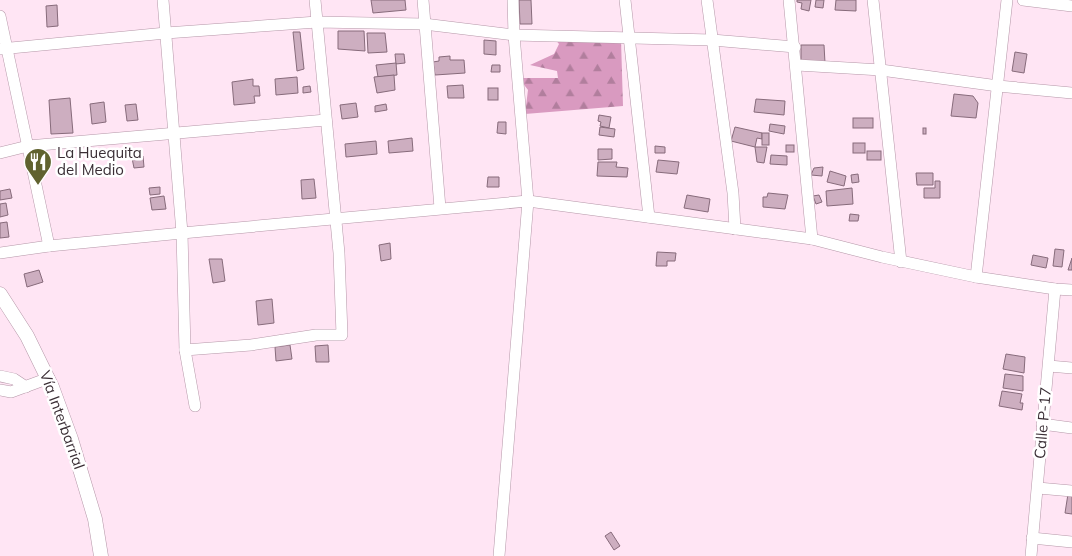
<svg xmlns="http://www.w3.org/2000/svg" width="1072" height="556" font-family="Mulish,sans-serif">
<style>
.forest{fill:url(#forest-firs)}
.building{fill:#cdaec0;stroke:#876b7b}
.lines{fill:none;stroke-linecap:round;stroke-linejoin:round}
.minor-casing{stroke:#b597a8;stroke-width:12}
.major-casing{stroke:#b597a8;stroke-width:15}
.minor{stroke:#fff;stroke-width:11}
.major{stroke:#fff;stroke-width:14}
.labels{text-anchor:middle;stroke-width:5;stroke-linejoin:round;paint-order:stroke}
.poi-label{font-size:15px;fill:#3a2e35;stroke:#fff;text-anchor:start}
.street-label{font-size:15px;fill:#3a2e35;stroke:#fff}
</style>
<defs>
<pattern id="forest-firs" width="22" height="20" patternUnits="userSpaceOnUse" patternTransform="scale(1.25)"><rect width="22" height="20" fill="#d99ac0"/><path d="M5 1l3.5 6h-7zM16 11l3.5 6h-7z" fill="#b17e9d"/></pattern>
</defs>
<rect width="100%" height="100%" fill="#ffe5f4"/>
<polygon class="forest" points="554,38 621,40 623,106 525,114 528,90 519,78 558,78 557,71 530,65 554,54 559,44"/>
<g class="building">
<polygon points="371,0 405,0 406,10 373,13"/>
<polygon points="519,0 531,0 532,24 520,24"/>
<polygon points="797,0 811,0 809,11 801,9 802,3 797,2"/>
<polygon points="816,0 824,0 823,8 815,7"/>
<polygon points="836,0 856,0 856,11 835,10"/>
<polygon points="57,5 58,26 47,27 46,6"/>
<polygon points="338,31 364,31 365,51 338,49"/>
<polygon points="293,32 300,32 304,69 297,71"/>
<polygon points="367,33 385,33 387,52 368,53"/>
<polygon points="484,40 496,41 496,55 484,54"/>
<polygon points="801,45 824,45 825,63 801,64"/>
<polygon points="1015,52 1027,54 1024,73 1012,71"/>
<polygon points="395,54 404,54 405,63 396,64"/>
<polygon points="450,56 450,60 464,60 465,73 435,75 433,62 439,61 439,57"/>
<polygon points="396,63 397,75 378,77 376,65"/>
<polygon points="492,65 500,65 500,72 491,72"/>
<polygon points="394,75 395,90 377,93 374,77"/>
<polygon points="297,77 298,93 276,95 275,79"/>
<polygon points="253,79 253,86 259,86 260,96 254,96 255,103 234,105 232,82"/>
<polygon points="463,85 464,98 448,98 447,86"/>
<polygon points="310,86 311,92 303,93 303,87"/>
<rect x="488" y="88" width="10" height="12"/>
<polygon points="954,94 973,96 978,103 976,118 951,116"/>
<polygon points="70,98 73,133 51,134 49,100"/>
<polygon points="756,99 785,101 784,115 754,112"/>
<polygon points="104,102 106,122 92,124 90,104"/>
<polygon points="356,103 358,117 342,119 340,105"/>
<polygon points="136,104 138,120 127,121 125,105"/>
<polygon points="386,104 387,110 375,112 375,106"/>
<polygon points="599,115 611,117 609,128 600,126 601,122 598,121"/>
<rect x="853" y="118" width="20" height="10"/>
<polygon points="498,122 506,122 506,134 497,133"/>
<polygon points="770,124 785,126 784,134 769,131"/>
<polygon points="600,127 615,129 614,137 599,135"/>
<polygon points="735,127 762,133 762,139 757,138 755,147 731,141"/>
<rect x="923" y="128" width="3" height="6"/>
<rect x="762" y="133" width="7" height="12"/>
<polygon points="412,138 413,151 389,153 388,141"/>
<polygon points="376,141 377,154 346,157 345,144"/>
<rect x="853" y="143" width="12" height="10"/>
<rect x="786" y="145" width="8" height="7"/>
<polygon points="655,146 665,147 665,153 655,153"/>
<polygon points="755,147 767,147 764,163 757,162"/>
<polygon points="598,149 612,149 612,159 598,160"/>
<rect x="867" y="151" width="14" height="9"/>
<polygon points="771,155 787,156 787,165 770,164"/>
<polygon points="143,156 144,167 134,168 132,158"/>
<polygon points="658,160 679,162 677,174 656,172"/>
<polygon points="598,162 617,162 616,167 628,168 627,177 597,176"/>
<polygon points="823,167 822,176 811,175 814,168"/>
<polygon points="830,171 846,176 844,186 827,182"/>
<polygon points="916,173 933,173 933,185 917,185"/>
<polygon points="858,174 859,182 852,183 851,175"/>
<polygon points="488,177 499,177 499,187 487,187"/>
<polygon points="314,179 316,198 302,199 301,180"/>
<polygon points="935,181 940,181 940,198 924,198 924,188 935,188"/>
<polygon points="160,187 160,194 150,195 149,188"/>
<polygon points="852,188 853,204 827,206 826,191"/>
<polygon points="10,189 12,198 0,200 0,191"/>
<polygon points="768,193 788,195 785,209 763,207 763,197 767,197"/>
<polygon points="687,195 710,199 708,212 684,208"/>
<polygon points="819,195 822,202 816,204 813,196"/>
<polygon points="164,196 166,209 152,210 150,198"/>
<polygon points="6,203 8,215 0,217 0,204"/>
<polygon points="850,214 859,215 858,221 849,221"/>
<polygon points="7,222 9,237 0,238 0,223"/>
<polygon points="390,243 391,259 381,261 379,245"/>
<polygon points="1055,249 1064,250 1062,267 1053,266"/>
<polygon points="657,252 676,253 675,261 667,261 667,266 656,266"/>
<polygon points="1033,255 1048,258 1046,268 1031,265"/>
<polygon points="1072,258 1072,270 1068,270"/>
<polygon points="209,259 222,259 225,281 213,283"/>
<polygon points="39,270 43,282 27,287 24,274"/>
<polygon points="272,299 274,323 258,325 256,301"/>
<polygon points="290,345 292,359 276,361 275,347"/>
<polygon points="328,345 329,362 316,362 315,346"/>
<polygon points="1006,354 1025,357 1024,373 1003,369"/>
<polygon points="1005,374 1023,376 1023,391 1003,388"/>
<polygon points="1002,391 1022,394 1020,403 1023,403 1022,410 999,406"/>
<polygon points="1068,494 1072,495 1072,514 1065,513"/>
<polygon points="611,532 620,546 614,550 605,536"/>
</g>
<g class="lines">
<defs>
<g id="minor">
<polyline points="163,0 182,233 185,350 251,345 316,335 342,335 339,253 315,0"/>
<polyline points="423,0 440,208"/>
<polyline points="625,0 649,217"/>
<polyline points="707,0 733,193 735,229"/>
<polyline points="789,0 812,239"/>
<polyline points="873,0 901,262"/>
<polyline points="1023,0 1072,6"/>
<polyline points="0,16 49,246"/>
<polyline points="0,49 166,33 317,22 424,24 514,35 712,40 795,47"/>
<polyline points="797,65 881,70 998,86 1072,93"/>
<polyline points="0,153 28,146 326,120"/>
<polyline points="0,253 49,246 182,233 528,201 812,239 882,257 976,277 1055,289 1072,290"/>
<polyline points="976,277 1007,0"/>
<polyline points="185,350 195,406"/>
<polyline points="1049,366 1072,368"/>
<polyline points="0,376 14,379 26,387"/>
<polyline points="0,390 11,392 49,378"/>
<polyline points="1042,424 1072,428"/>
<polyline points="1038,488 1072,491"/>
<polyline points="1032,538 1072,542"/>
<polyline points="499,556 528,201 514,35 513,0"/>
<polyline points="1031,556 1055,289"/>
</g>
<polyline id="major" points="0,294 27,336 52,387 71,439 95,519 101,556"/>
</defs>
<use href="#minor" class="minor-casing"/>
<use href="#major" class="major-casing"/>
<use href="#minor" class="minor"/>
<use href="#major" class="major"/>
</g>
<defs>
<symbol id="restaurant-pin" viewBox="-11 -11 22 30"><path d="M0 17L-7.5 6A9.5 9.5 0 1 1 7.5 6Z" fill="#60622f" stroke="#fff"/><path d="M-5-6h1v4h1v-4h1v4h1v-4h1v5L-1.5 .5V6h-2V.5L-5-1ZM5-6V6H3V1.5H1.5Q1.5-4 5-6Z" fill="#fff"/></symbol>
</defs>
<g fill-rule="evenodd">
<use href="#restaurant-pin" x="22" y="146" width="32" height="43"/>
</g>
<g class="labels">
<g class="poi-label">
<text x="57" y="158">La Huequita<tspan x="57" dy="17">del Medio</tspan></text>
</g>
<g class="street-label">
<text transform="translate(62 420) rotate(70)" y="5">Vía Interbarrial</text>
<text transform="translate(1043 423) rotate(-85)" y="5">Calle P-17</text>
</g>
</g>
</svg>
